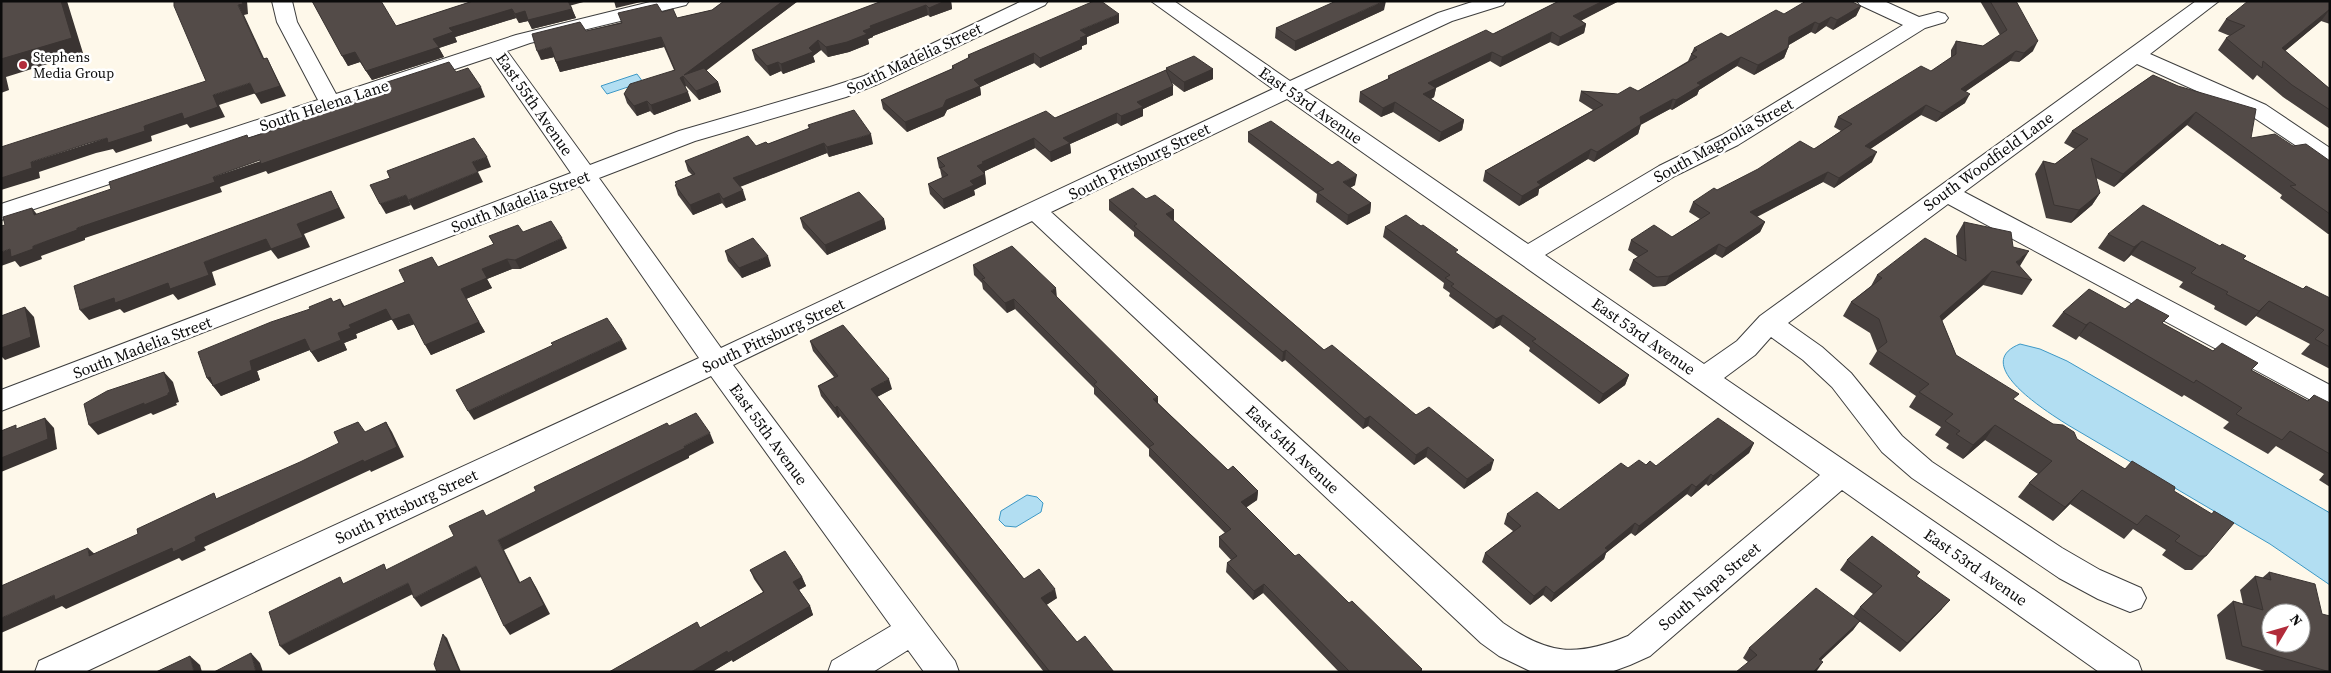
<svg xmlns="http://www.w3.org/2000/svg" width="2331" height="673" font-family="'Source Serif 4',serif">
<style>
.water{fill:#b2def2;stroke:#3d98c5}
.lines{fill:none;stroke-linecap:round;stroke-linejoin:round}
.street-casing{stroke:#3e3e3e;stroke-width:2}
.street{fill:#fff;fill-rule:evenodd}
.wall{fill:#47403e}
.shaded-wall{fill:#3a3432}
.building{fill:#534b48;stroke:#3a3432;fill-rule:evenodd}
.poi-dot{fill:#b22c3b;stroke:#fff;stroke-width:2}
.labels{text-anchor:middle;stroke-width:5;stroke-linejoin:round;paint-order:stroke}
.far-poi-label{font-size:14px;fill:#0b0b0b;stroke:#fff;text-anchor:start}
.street-label{font-size:16px;fill:#0b0b0b;stroke:#fff}
</style>
<rect width="100%" height="100%" fill="#fef8ea"/>
<g class="water">
<polygon points="637,74 643,82 607,94 601,86"/>
<path d="M2020 344 2040 349 2067 361 2330 513V585L2270 544 2068 425C2049 413 1969 364 2020 344Z"/>
<polygon points="1027,495 1037,497 1043,503 1041,512 1016,527 1005,526 999,520 1001,511"/>
</g>
<g class="lines">
<defs>
<path id="street" d="M272 1H292L297 22 336 94 516 35 654 1H689L686 5 530 43 507 51 590 165 679 131 830 87 864 76 1022 1H1048L1045 5 878 84 846 97 695 141 599 178 721 348 1273 89 1151 1H1174L1290 81 1438 13 1475 1H1506L1503 5 1452 21 1304 90 1528 244 1659 166 1722 135 1903 25 1860 5 1857 1H1884L1919 17 1938 12 1945 14 1948 18 1945 22 1925 28 1738 145 1675 176 1545 255 1704 364 1737 341 1760 316 2196 1H2219L2150 54 2266 105 2330 148V165L2322 163 2250 115 2137 64 1964 192 2330 385V408L2320 405 1948 204 1788 323 1822 347 1851 373 1902 436 1932 462 2062 548 2100 570 2141 588 2146 598 2141 608 2130 612 2098 599 2059 578 1912 478 1882 452 1832 387 1803 360 1771 337 1755 355 1724 378 2138 661 2142 672H2099L1842 490 1650 656 1630 665 1611 672H1532L1499 656 1481 643 1032 221 733 365 924 620 955 661 959 672H924L908 650 873 672H828L832 661 891 626 711 376 85 672H35L39 661 699 358 580 186 1 411V390L571 173 491 57 1 220V204L318 100 277 22ZM1287 99 1820 475 1628 636C1576 657 1549 655 1503 623L1051 212Z"/>
</defs>
<use href="#street" class="street-casing"/>
<use href="#street" class="street"/>
</g>
<g class="wall">
<polygon points="312,1 396,26 473,1 571,6 576,18 532,29 528,21 519,23 516,18 455,37 457,42 439,48 444,57 372,80 360,62 348,66"/>
<polygon points="724,1 798,1 706,70 718,82 721,92 699,100 686,86 685,87 691,101 654,115 650,111 637,116 627,103 624,94 674,70 664,47 560,72 554,57 541,60 586,31 662,12 677,18 712,10"/>
<polygon points="880,1 951,1 952,9 930,17 928,15 873,36 873,37 868,39 869,44 849,52 828,57 821,50 813,56 815,62 783,74 781,71 770,76 755,60 752,50 880,2"/>
<polygon points="1559,1 1619,1 1581,20 1586,24 1584,33 1558,46 1550,42 1500,67 1490,61 1436,88 1434,97 1431,99 1464,120 1462,130 1439,142 1393,112 1381,117 1359,102 1360,92 1388,79 1388,76 1493,34"/>
<polygon points="1980,1 2016,1 2033,51 2019,62 2010,61 1966,91 1965,103 1936,122 1921,115 1870,149 1872,162 1834,188 1823,182 1757,217 1765,222 1760,232 1722,258 1715,254 1665,286 1653,287 1629,270 1633,260 1638,257 1628,250 1631,240 1672,237 1700,219 1689,212 1693,202 1717,190 1814,149 1841,131 1834,127 1838,117 1931,71 1951,58 1951,50 1956,41 1983,46 2000,35"/>
<polygon points="2330,1 2330,24 2321,21 2285,51 2330,89 2330,129 2283,97 2257,75 2253,80 2218,50 2226,38 2230,36 2218,31 2226,19"/>
<polygon points="1861,6 1856,16 1833,30 1826,26 1815,34 1811,32 1789,45 1788,48 1784,58 1754,75 1737,66 1699,90 1697,95 1672,110 1670,109 1641,124 1638,134 1594,162 1588,159 1539,189 1538,195 1519,206 1483,181 1485,171 1593,110 1579,101 1581,91 1618,94 1638,91 1688,61 1694,48 1728,37 1784,14"/>
<polygon points="1384,10 1295,51 1275,38 1276,28"/>
<polygon points="1119,23 1087,37 1087,44 1082,46 1082,49 1040,68 1034,63 980,87 981,95 947,110 944,116 907,132 883,109 881,100 952,69 952,66 968,58 968,55"/>
<polygon points="1166,68 1213,69 1213,79 1184,92 1172,83 1173,86 1173,95 1143,109 1143,116 1121,126 1117,123 1070,144 1071,153 1051,162 1035,148 985,171 985,173 984,173 985,174 986,184 974,190 975,195 944,209 930,194 928,184 942,178 940,169 939,168 937,158 1055,118 1166,70"/>
<polygon points="2153,75 2251,138 2293,146 2330,161 2330,234 2328,234 2280,198 2282,195 2187,125 2114,187 2096,178 2100,193 2092,205 2071,223 2046,218 2035,174 2043,161 2055,164 2075,149 2064,143 2072,131"/>
<polygon points="808,125 873,144 829,157 827,153 740,187 746,200 726,208 722,203 693,215 678,195 675,185 676,185 675,182 692,175 688,171 685,161 768,144 809,129"/>
<polygon points="1248,132 1355,185 1350,188 1371,203 1370,213 1347,225 1316,202 1317,194 1248,142"/>
<polygon points="1109,200 1174,210 1174,220 1173,220 1324,350 1416,415 1491,470 1464,489 1426,457 1414,465 1368,426 1363,429 1285,360 1282,362 1134,236 1134,232 1109,210"/>
<polygon points="800,218 884,219 886,229 827,255 803,228"/>
<polygon points="1964,222 2013,247 2019,266 2032,280 2022,295 1983,285 1942,321 1956,355 2014,400 2077,439 2125,469 2174,491 2206,556 2192,570 2185,570 2162,555 2166,550 2133,529 2124,539 2070,504 2053,521 2018,497 2029,483 2038,474 1985,440 1963,459 1946,448 1949,444 1935,435 1941,427 1909,407 1916,396 1869,364 1877,351 1870,333 1843,316 1851,302 1871,286 1877,275 1957,255 1956,236"/>
<polygon points="1385,227 1457,254 1629,375 1625,385 1599,404 1529,351 1530,348 1500,325 1493,329 1449,296 1450,293 1443,288 1444,283 1383,237"/>
<polygon points="523,232 567,248 520,269 512,269 487,279 492,288 466,299 485,332 431,355 414,324 398,330 392,319 356,334 357,338 344,343 347,350 318,362 310,350 257,371 260,380 221,396 207,378 334,302 340,299 345,307 405,282 438,267 494,245 489,236"/>
<polygon points="2108,234 2243,259 2303,289 2330,298 2330,369 2301,354 2310,344 2256,316 2246,326 2214,309 2215,306 2179,287 2183,282 2131,255 2124,262 2098,248"/>
<polygon points="725,251 771,266 742,278 728,261"/>
<polygon points="973,265 1056,296 1158,403 1228,470 1258,491 1257,500 1246,507 1295,556 1422,669 1422,672 1339,672 1263,593 1253,600 1226,572 1227,563 1231,560 1219,547 1219,537 1225,533 1149,456 1149,449 1094,394 1094,388 1015,309 1007,313 983,289 982,283 974,275"/>
<polygon points="2125,309 2163,324 2213,351 2251,370 2308,401 2330,403 2330,487 2319,480 2324,474 2276,446 2268,454 2223,428 2229,422 2184,395 2182,397 2079,336 2076,340 2052,326 2063,312"/>
<polygon points="810,341 892,389 877,397 1024,579 1057,598 1046,605 1077,642 1114,672 1044,672 840,416 838,418 821,396 818,386 834,377 813,351"/>
<polygon points="1754,443 1749,453 1708,486 1706,484 1691,497 1687,494 1635,536 1631,533 1606,553 1604,559 1551,602 1543,595 1530,605 1482,562 1485,553 1513,531 1504,524 1507,514 1559,510 1628,468 1646,465 1656,466"/>
<polygon points="1847,560 1920,572 1917,576 1942,609 1900,652 1859,621 1853,630 1820,661 1816,672 1748,662 1743,658 1749,648 1853,616 1860,607 1873,594 1840,570"/>
<polygon points="750,570 802,577 806,586 799,590 810,606 813,615 733,662 732,660 712,672 609,672 700,628 763,592 754,579"/>
<polygon points="2269,572 2330,672 2268,672 2226,659 2217,615 2233,601 2243,604 2240,590 2255,576 2262,578"/>
</g>
<g class="shaded-wall">
<polygon points="61,1 67,1 83,53 6,77 9,90 1,93 1,59"/>
<polygon points="242,1 247,1 248,14 244,15 269,69 263,59 238,5"/>
<polygon points="567,1 587,1 569,6"/>
<polygon points="614,1 645,1 616,8"/>
<polygon points="783,1 798,1 690,83 684,75"/>
<polygon points="945,1 951,1 952,9 930,17 929,8"/>
<polygon points="1384,1 1386,1 1384,10 1295,51 1295,41"/>
<polygon points="1603,1 1619,1 1571,26 1573,16"/>
<polygon points="926,5 928,15 873,36 873,37 868,39 869,44 849,52 828,57 826,47 863,31 870,26"/>
<polygon points="1861,6 1856,16 1833,30 1837,20"/>
<polygon points="512,9 516,18 455,37 457,42 439,48 444,57 372,80 366,71 433,39 449,28"/>
<polygon points="572,9 576,18 532,29 528,21 519,23 515,14 525,11"/>
<polygon points="2330,9 2321,21 2273,61 2282,48"/>
<polygon points="1119,14 1119,23 1087,37 1087,44 1082,46 1082,49 1040,68 1040,58 1080,30"/>
<polygon points="1831,17 1826,26 1815,34 1819,24"/>
<polygon points="1815,22 1811,32 1785,47 1789,37"/>
<polygon points="1586,24 1584,33 1558,46 1560,37"/>
<polygon points="1552,32 1550,42 1500,67 1502,57"/>
<polygon points="661,37 664,47 560,72 556,62"/>
<polygon points="818,40 821,50 813,56 815,62 783,74 781,64 809,48"/>
<polygon points="2038,41 2033,51 2019,62 2024,53"/>
<polygon points="551,47 555,57 541,60 537,51"/>
<polygon points="1788,48 1784,58 1754,75 1758,65"/>
<polygon points="2016,51 2010,61 1955,99 1961,89"/>
<polygon points="355,52 360,62 348,66 342,56"/>
<polygon points="1492,52 1490,61 1427,92 1428,83"/>
<polygon points="1034,53 1034,63 980,87 981,95 947,110 944,116 907,132 905,122 946,100 974,80"/>
<polygon points="1741,57 1737,66 1699,90 1697,95 1672,110 1676,100 1697,83"/>
<polygon points="267,58 286,96 261,104 255,94"/>
<polygon points="778,62 781,71 770,76 767,66"/>
<polygon points="1213,69 1213,79 1184,92 1184,82"/>
<polygon points="683,76 686,86 683,88 680,78"/>
<polygon points="718,82 721,92 699,100 696,91"/>
<polygon points="250,83 256,93 219,105 225,117 190,128 187,124 151,136 152,141 116,153 113,149 96,153 39,172 40,178 1,190 1,178 31,162 144,126 213,95"/>
<polygon points="1173,86 1173,95 1143,109 1143,116 1121,126 1121,116 1137,102"/>
<polygon points="481,87 485,97 268,174 266,171 220,187 222,192 85,238 85,240 41,256 42,259 20,267 15,261 1,266 1,252 10,249 33,246 77,228 213,177"/>
<polygon points="1436,88 1434,97 1422,104 1423,94"/>
<polygon points="688,92 691,101 654,115 651,105"/>
<polygon points="1970,94 1965,103 1936,122 1942,113"/>
<polygon points="1673,99 1670,109 1637,127 1640,117"/>
<polygon points="647,101 650,111 637,116 634,106"/>
<polygon points="1395,102 1393,112 1381,117 1383,108"/>
<polygon points="1926,105 1921,115 1860,156 1865,146"/>
<polygon points="2196,112 2187,125 2114,187 2123,174"/>
<polygon points="1117,113 1117,123 1070,144 1071,153 1051,162 1050,152 1063,138"/>
<polygon points="1464,120 1462,130 1439,142 1441,132"/>
<polygon points="1641,124 1638,134 1594,162 1597,152"/>
<polygon points="871,134 873,144 829,157 827,147"/>
<polygon points="1034,138 1035,148 985,171 985,173 978,176 977,166 982,162"/>
<polygon points="824,143 827,153 736,188 733,178"/>
<polygon points="1591,149 1588,159 1539,189 1538,195 1519,206 1522,196 1537,182"/>
<polygon points="1877,152 1872,162 1834,188 1839,178"/>
<polygon points="487,157 491,167 477,172 472,162"/>
<polygon points="478,172 483,182 414,210 408,200"/>
<polygon points="1828,172 1823,182 1746,222 1750,212"/>
<polygon points="985,174 986,184 974,190 975,195 944,209 943,199 970,181"/>
<polygon points="1357,175 1355,185 1342,192 1343,182"/>
<polygon points="743,190 746,200 726,208 723,199"/>
<polygon points="331,191 345,218 304,234 310,247 278,259 271,250 212,272 216,285 178,300 173,294 124,313 120,309 89,320 80,310 204,262 297,224"/>
<polygon points="719,193 722,203 693,215 690,205"/>
<polygon points="2100,193 2092,205 2071,223 2079,210"/>
<polygon points="406,195 411,205 386,214 380,204"/>
<polygon points="1371,203 1370,213 1347,225 1348,215"/>
<polygon points="32,208 40,218 34,215"/>
<polygon points="1174,210 1174,220 1166,224 1166,214"/>
<polygon points="884,219 886,229 827,255 825,245"/>
<polygon points="1765,222 1760,232 1722,258 1726,248"/>
<polygon points="562,238 567,248 520,269 515,260"/>
<polygon points="2142,241 2131,255 2124,262 2134,247"/>
<polygon points="1719,244 1715,254 1665,286 1669,276"/>
<polygon points="2029,251 2020,266 2009,275 2016,262"/>
<polygon points="768,256 771,266 742,278 739,268"/>
<polygon points="507,259 512,269 487,279 492,288 466,299 461,289 482,269"/>
<polygon points="1992,271 1983,285 1931,330 1940,316"/>
<polygon points="1056,288 1057,298 1051,291"/>
<polygon points="1014,299 1015,309 1007,313 1005,303"/>
<polygon points="2269,301 2256,316 2246,326 2259,311"/>
<polygon points="25,307 34,317 40,347 5,360 1,356 1,348"/>
<polygon points="386,309 393,319 356,334 357,338 344,343 347,350 318,362 311,352 349,325"/>
<polygon points="409,314 415,324 398,330 392,320"/>
<polygon points="1503,315 1500,325 1493,329 1496,319"/>
<polygon points="479,322 485,332 431,355 425,345"/>
<polygon points="2090,322 2079,336 2076,340 2086,325"/>
<polygon points="305,339 312,349 257,371 260,380 221,396 207,378"/>
<polygon points="622,340 627,349 474,420 468,411"/>
<polygon points="1286,350 1285,360 1282,362 1283,352"/>
<polygon points="164,372 173,382 179,402 176,403 177,405 153,415 151,413 98,435 89,425"/>
<polygon points="1629,375 1625,385 1599,404 1603,394"/>
<polygon points="889,379 892,389 873,399 871,389"/>
<polygon points="1158,397 1158,407 1153,399"/>
<polygon points="837,406 840,416 838,418 835,408"/>
<polygon points="1370,416 1368,426 1363,429 1365,419"/>
<polygon points="45,418 54,428 57,449 1,472 1,458"/>
<polygon points="386,422 392,432 404,457 371,472 370,470 204,547 206,550 182,561 179,558 66,609 62,606 1,633 1,618 54,595 195,537"/>
<polygon points="1995,425 1985,440 1963,459 1973,445"/>
<polygon points="710,433 714,443 689,456 689,458 504,550 525,592 519,583 498,540"/>
<polygon points="1754,443 1749,453 1708,486 1713,476"/>
<polygon points="1428,447 1426,457 1414,465 1416,455"/>
<polygon points="1494,460 1491,470 1464,489 1467,479"/>
<polygon points="1711,474 1706,484 1691,497 1696,487"/>
<polygon points="1692,484 1687,494 1635,536 1639,526"/>
<polygon points="2082,490 2070,504 2053,521 2065,507"/>
<polygon points="1258,491 1257,500 1240,512 1241,502"/>
<polygon points="1635,523 1631,533 1606,553 1604,559 1551,602 1554,593 1605,548"/>
<polygon points="88,548 98,557 89,556"/>
<polygon points="476,566 483,576 421,607 414,598"/>
<polygon points="530,577 536,587 550,614 510,635 504,626"/>
<polygon points="802,577 806,586 797,591 793,582"/>
<polygon points="408,583 415,593 289,655 280,646"/>
<polygon points="1264,584 1263,593 1253,600 1254,591"/>
<polygon points="1546,586 1543,595 1530,605 1534,596"/>
<polygon points="1055,589 1057,598 1042,608 1041,598"/>
<polygon points="1950,600 1942,609 1900,652 1907,643"/>
<polygon points="810,606 813,615 733,662 728,653"/>
<polygon points="1860,621 1853,630 1812,669 1819,659"/>
<polygon points="443,634 447,638 461,672 460,672"/>
<polygon points="727,651 732,660 712,672 691,672"/>
<polygon points="251,653 260,663 263,672 256,672"/>
<polygon points="190,656 200,665 202,672 194,672"/>
<polygon points="1823,662 1816,672 1813,672"/>
</g>
<g class="building">
<polygon points="1,1 61,1 72,38 1,59"/>
<polygon points="174,1 242,1 243,4 238,5 263,59 267,58 280,86 255,94 250,83 213,95 218,107 184,119 182,113 144,126 145,131 108,143 107,138 89,143 31,162 32,168 1,178 1,147 206,81 174,6"/>
<polygon points="312,1 381,1 396,26 473,1 568,1 572,9 528,20 525,11 515,14 512,9 449,28 453,32 433,39 439,47 366,71 355,52 342,56"/>
<polygon points="724,1 783,1 684,75 704,68 718,82 696,91 683,76 680,78 688,92 651,105 647,101 634,106 624,94 630,84 675,70 661,37 556,62 551,47 537,51 532,34 580,22 586,31 622,23 618,13 657,4 662,12 673,9 677,18 712,10"/>
<polygon points="882,1 945,1 929,8 926,5 870,26 871,28 863,31 867,34 847,42 826,47 818,40 809,48 813,52 781,64 778,62 767,66 752,50"/>
<polygon points="1094,1 1101,1 1119,14 1080,30 1087,35 1080,38 1082,39 1040,58 1034,53 974,80 980,86 946,100 943,107 905,122 881,100 954,68 952,66 970,57 968,55"/>
<polygon points="1336,1 1384,1 1295,41 1276,28"/>
<polygon points="1559,1 1603,1 1573,16 1586,24 1560,37 1552,32 1502,57 1492,52 1428,83 1436,88 1423,94 1464,120 1441,132 1395,102 1383,108 1360,92 1390,78 1388,76 1486,30 1493,34"/>
<polygon points="1806,1 1850,1 1861,6 1837,20 1831,17 1819,24 1815,22 1789,37 1788,48 1758,65 1741,57 1697,83 1701,85 1676,100 1673,99 1640,117 1641,124 1597,152 1591,149 1537,182 1541,185 1522,196 1485,171 1603,105 1581,91 1618,94 1630,87 1638,91 1697,57 1691,54 1697,50 1694,48 1721,33 1728,37 1776,10 1784,14"/>
<polygon points="1990,1 2016,1 2038,41 2024,53 2016,51 1961,89 1970,94 1942,113 1926,105 1865,146 1877,152 1839,178 1828,172 1750,212 1765,222 1726,248 1719,244 1669,276 1657,277 1633,260 1648,251 1631,240 1654,225 1672,237 1710,213 1693,202 1714,188 1717,190 1758,169 1800,141 1814,149 1852,124 1838,117 1921,66 1931,71 1956,54 1956,41 1983,46 2007,30"/>
<polygon points="2248,1 2330,1 2330,9 2282,48 2330,89 2330,110 2292,85 2263,61 2262,68 2226,38 2245,26 2226,19"/>
<polygon points="1194,56 1213,69 1184,82 1166,68"/>
<polygon points="449,62 456,72 468,68 481,87 261,164 260,160 213,177 215,182 77,228 77,230 33,246 33,249 11,257 10,249 1,252 1,226 5,225 3,217 32,208 34,215 111,189 109,182 247,135 248,138 271,131 310,118 308,114 376,93 378,90 375,86"/>
<polygon points="1166,70 1173,86 1137,102 1143,107 1121,116 1117,113 1063,138 1070,143 1050,152 1034,138 982,162 984,163 977,166 985,174 970,181 974,185 943,199 928,184 948,175 940,168 945,166 937,158 1046,111 1055,118"/>
<polygon points="2153,75 2178,86 2256,109 2251,138 2275,134 2293,146 2306,144 2330,161 2330,214 2290,186 2296,185 2196,112 2123,174 2091,158 2100,193 2079,210 2054,205 2043,161 2055,164 2088,139 2072,131"/>
<polygon points="854,110 871,134 827,147 824,143 733,178 743,190 723,199 719,193 690,205 675,185 677,184 675,182 695,174 685,161 748,136 756,146 766,142 768,144 810,128 808,125"/>
<polygon points="1271,121 1332,165 1338,161 1357,175 1343,182 1371,203 1348,215 1317,192 1324,189 1248,132"/>
<polygon points="474,138 487,157 472,162 478,172 408,200 406,195 380,204 370,185 390,178 387,171"/>
<polygon points="1133,188 1146,199 1155,195 1174,210 1166,214 1324,350 1332,345 1416,415 1429,407 1494,460 1467,479 1428,447 1416,455 1370,416 1365,419 1286,350 1283,352 1134,226 1137,224 1109,200"/>
<polygon points="331,191 339,208 297,224 303,237 271,249 266,239 204,262 209,275 170,289 168,283 115,303 114,298 80,310 74,286"/>
<polygon points="859,192 884,219 825,245 800,218"/>
<polygon points="2143,205 2220,246 2222,244 2246,256 2243,259 2303,289 2306,286 2330,298 2330,347 2315,339 2324,330 2269,301 2259,311 2226,294 2228,292 2191,273 2196,268 2142,241 2134,247 2108,234"/>
<polygon points="1406,215 1421,226 1423,225 1458,250 1455,252 1629,375 1603,394 1532,341 1536,339 1503,315 1496,319 1451,286 1454,284 1445,278 1450,275 1385,227"/>
<polygon points="551,221 562,238 515,260 507,259 482,269 487,278 461,289 479,322 425,345 409,314 392,320 386,309 349,325 351,328 338,333 341,340 311,352 305,339 250,361 252,370 213,386 210,377 207,378 198,352 271,322 310,309 309,307 331,298 333,302 340,299 343,307 405,282 399,270 432,257 438,267 494,244 489,236 518,225 523,232"/>
<polygon points="1964,222 2011,232 2013,247 2029,251 2016,262 2032,280 1992,271 1940,316 1956,355 2019,394 2013,399 2053,424 2063,425 2074,432 2077,439 2125,469 2132,461 2175,487 2174,491 2212,514 2214,511 2234,523 2206,556 2199,556 2175,541 2180,536 2146,515 2137,525 2082,490 2065,507 2029,483 2052,461 1995,425 1973,445 1956,434 1960,431 1945,421 1953,414 1919,392 1929,384 1877,350 1887,342 1879,319 1851,302 1882,278 1877,275 1925,238 1966,261"/>
<polygon points="753,238 768,256 739,268 725,251"/>
<polygon points="1012,246 1056,288 1051,291 1158,397 1153,399 1228,470 1233,466 1258,491 1241,502 1295,556 1299,554 1349,603 1352,601 1422,669 1419,672 1350,672 1264,584 1254,591 1227,563 1237,556 1219,537 1231,529 1149,447 1154,444 1094,384 1097,382 1014,299 1005,303 982,279 985,278 973,265"/>
<polygon points="2089,289 2125,309 2137,299 2169,316 2162,323 2213,351 2222,343 2258,363 2251,370 2308,401 2314,395 2330,403 2330,454 2290,431 2282,440 2236,414 2242,408 2196,380 2194,383 2090,322 2086,325 2063,312"/>
<polygon points="25,307 31,337 1,348 1,316"/>
<polygon points="607,318 622,340 468,411 456,390 553,345 551,343"/>
<polygon points="843,325 889,379 871,389 1024,579 1039,569 1055,589 1041,598 1077,642 1085,636 1114,672 1050,672 837,406 835,408 818,386 838,376 810,341"/>
<polygon points="164,372 170,392 168,393 168,395 144,405 144,403 89,425 84,404 107,391"/>
<polygon points="696,413 710,433 684,446 685,448 498,540 519,583 530,577 544,605 504,626 476,566 414,598 408,583 280,646 269,612 340,577 343,584 384,564 386,570 454,536 449,526 483,510 486,516 536,491 534,487 667,423 669,426"/>
<polygon points="45,418 48,439 1,458 1,431 16,425 16,429"/>
<polygon points="1718,418 1754,443 1713,476 1711,474 1696,487 1692,484 1639,526 1635,523 1605,548 1608,550 1554,593 1546,586 1534,596 1485,553 1521,526 1507,514 1537,492 1559,510 1621,463 1628,468 1639,460 1646,465 1650,461 1656,466"/>
<polygon points="358,422 365,432 386,422 397,447 364,462 363,460 195,537 196,541 173,552 172,548 55,600 54,595 1,618 1,586 88,548 89,556 138,534 137,529 214,493 216,499 300,462 339,443 334,432"/>
<polygon points="1872,536 1920,572 1916,576 1950,600 1907,643 1860,607 1882,586 1847,560"/>
<polygon points="785,551 802,577 793,582 810,606 728,653 727,651 691,672 609,672 697,622 700,628 764,592 750,570"/>
<path d="M2269 572 2315 584 2322 614 2330 616V672L2242 646 2233 601 2263 610 2255 576 2271 580ZM2271 613H2301V643H2271Z"/>
<polygon points="1816,588 1860,621 1819,659 1823,662 1813,672 1736,672 1757,655 1749,648"/>
<polygon points="443,634 460,672 437,672 434,664"/>
<polygon points="251,653 256,672 214,672"/>
<polygon points="190,656 194,672 156,672"/>
</g>
<circle class="poi-dot" cx="23" cy="65" r="5"/>
<g class="labels">
<g class="far-poi-label">
<text x="33" y="62">Stephens<tspan x="33" dy="16">Media Group</tspan></text>
</g>
<g class="street-label">
<text transform="translate(914 58) rotate(-25)" y="6">South Madelia Street</text>
<text transform="translate(535 104) rotate(55)" y="6">East 55th Avenue</text>
<text transform="translate(324 105) rotate(-18)" y="6">South Helena Lane</text>
<text transform="translate(1311 105) rotate(35)" y="6">East 53rd Avenue</text>
<text transform="translate(1723 140) rotate(-29)" y="6">South Magnolia Street</text>
<text transform="translate(1139 161) rotate(-26)" y="6">South Pittsburg Street</text>
<text transform="translate(1988 161) rotate(-36)" y="6">South Woodfield Lane</text>
<text transform="translate(520 201) rotate(-21)" y="6">South Madelia Street</text>
<text transform="translate(773 335) rotate(-25)" y="6">South Pittsburg Street</text>
<text transform="translate(1644 336) rotate(35)" y="6">East 53rd Avenue</text>
<text transform="translate(142 347) rotate(-21)" y="6">South Madelia Street</text>
<text transform="translate(769 434) rotate(54)" y="6">East 55th Avenue</text>
<text transform="translate(1293 449) rotate(43)" y="6">East 54th Avenue</text>
<text transform="translate(406 506) rotate(-25)" y="6">South Pittsburg Street</text>
<text transform="translate(1976 567) rotate(35)" y="6">East 53rd Avenue</text>
<text transform="translate(1709 586) rotate(-40)" y="6">South Napa Street</text>
</g>
</g>
<rect width="2331" height="673" fill="none" stroke="#0b0b0b" stroke-width="5"/>
<g transform="translate(2286 628) rotate(52)"><circle r="24" fill="#ffffff" stroke="#9d9d9d"/>
<path d="M0-4L9 19L0 12L-9 19Z" fill="#b22c3b"/>
<text y="-8" font-size="14" font-weight="bold" text-anchor="middle" fill="#0b0b0b">N</text>
</g>
</svg>
